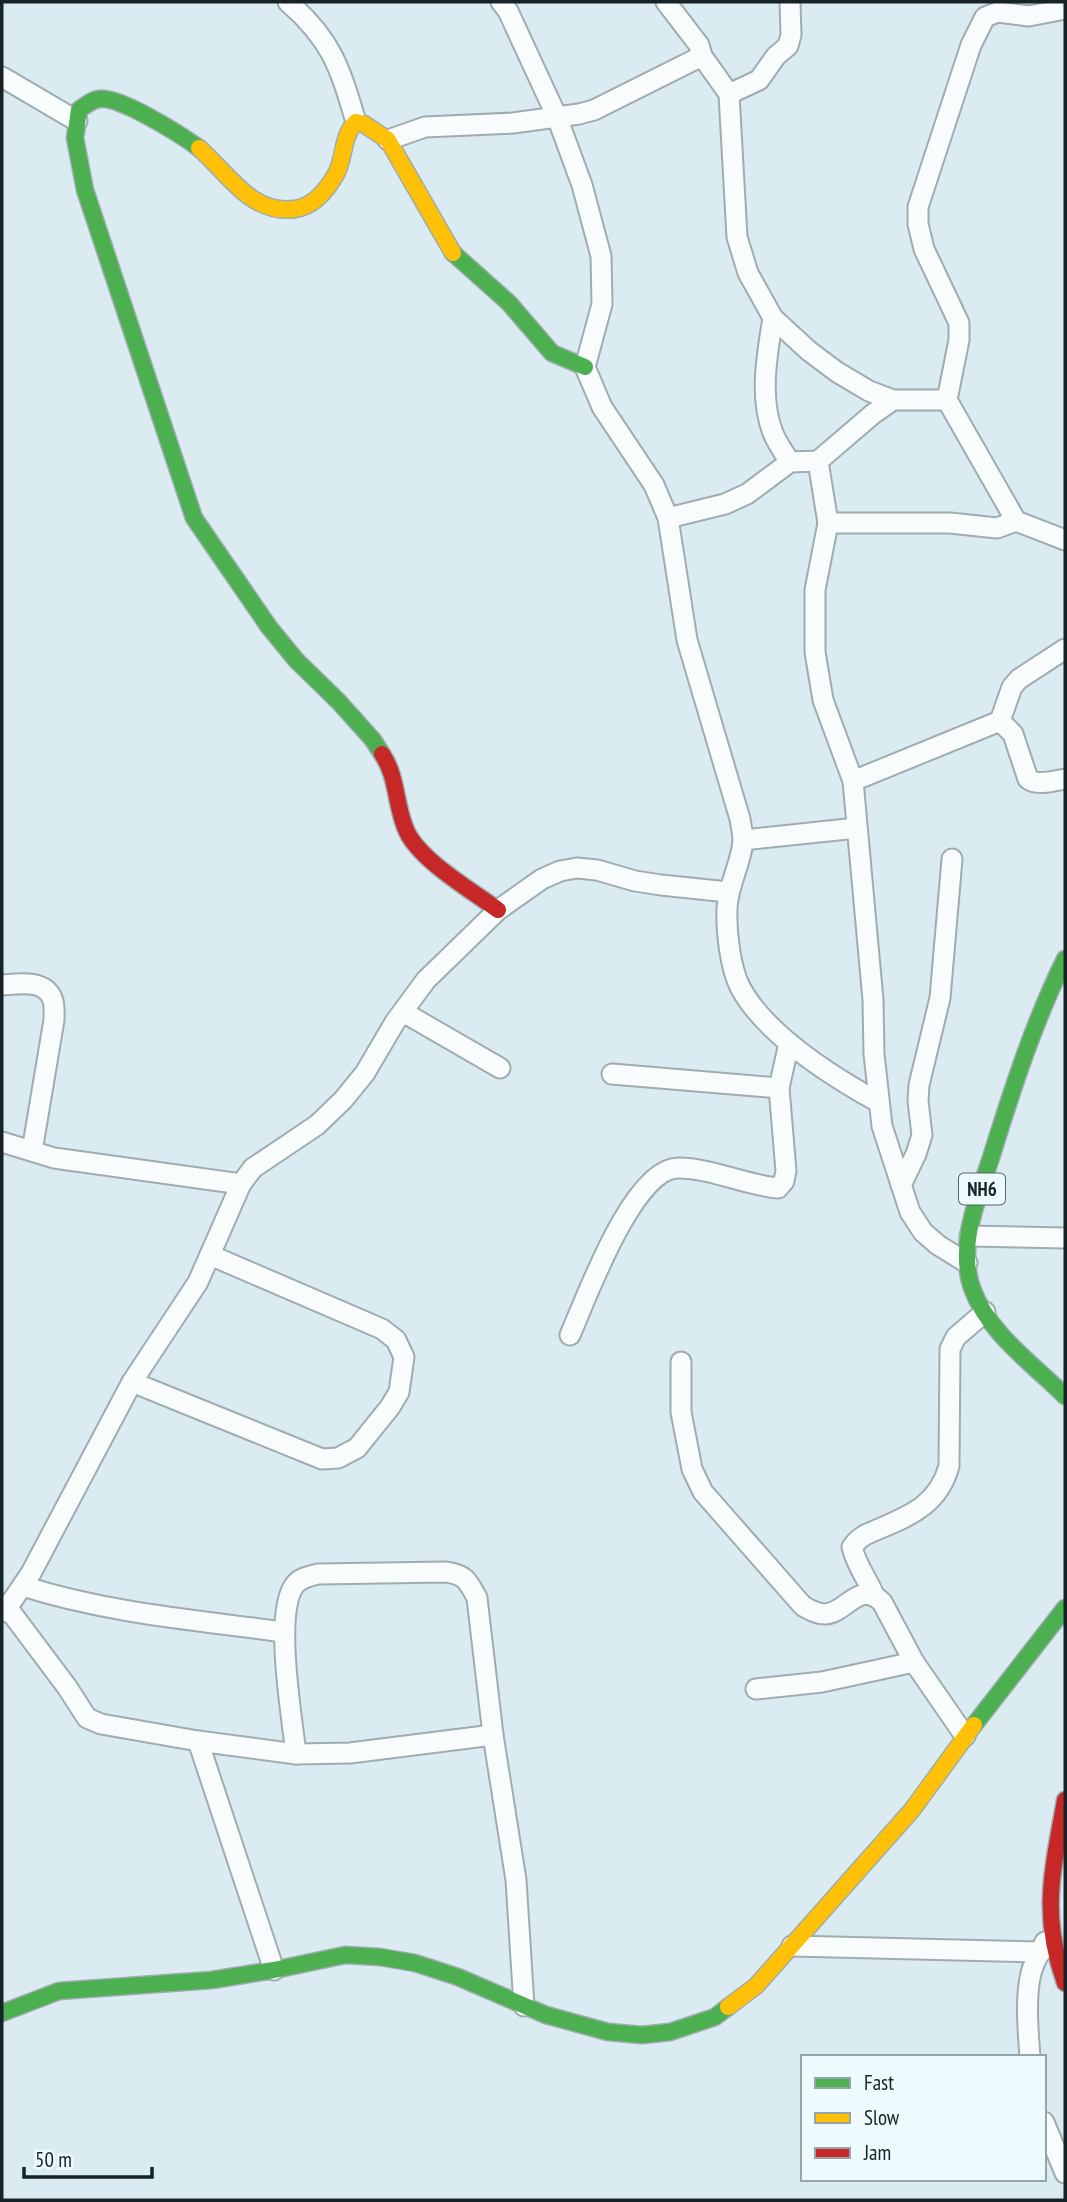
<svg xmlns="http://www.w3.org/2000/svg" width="1067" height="2202" font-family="'PT Sans Narrow',sans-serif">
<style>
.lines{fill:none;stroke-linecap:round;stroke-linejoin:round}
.street-casing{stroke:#9facb0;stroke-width:23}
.fast-casing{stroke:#9facb0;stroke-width:19}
.slow-casing{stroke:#9facb0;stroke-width:19}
.jam-casing{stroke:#9facb0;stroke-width:19}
.street{stroke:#f9fcfd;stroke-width:19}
.fast{stroke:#4caf50;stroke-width:16}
.slow{stroke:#ffc107;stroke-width:16}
.jam{stroke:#c62828;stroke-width:16}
.labels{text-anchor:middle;stroke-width:7;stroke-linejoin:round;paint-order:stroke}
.shield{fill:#edfafe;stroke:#576467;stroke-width:2}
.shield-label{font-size:19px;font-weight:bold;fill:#172326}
</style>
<rect width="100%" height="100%" fill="#daecf1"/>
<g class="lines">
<defs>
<g id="street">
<path d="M288 2C332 40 340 68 356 122"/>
<path d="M501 2 508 11 557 117 582 185 601 256 602 304 585 367 602 407 654 485 668 518 687 640 740 819C741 826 743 834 743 841 741 864 728 885 727 908 726 930 730 967 740 987 765 1034 833 1077 878 1102"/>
<polyline points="666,2 699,45 702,56 729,94 737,237 748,273 773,318 809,351 837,372 869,391 893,400 947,400"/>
<polyline points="1065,9 1029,16 998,12 985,17 971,45 918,207 918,224 924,249 959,323 959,340 947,400 1016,521 1065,540"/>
<polyline points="2,77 77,121"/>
<polyline points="729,94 759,80 776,56 788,46 791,35 790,2"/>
<polyline points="388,140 425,127 513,123 579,114 594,110 702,56"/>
<path d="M773 318C767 354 759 398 773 433 777 443 784 453 790 462"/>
<polyline points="818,461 828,523 815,590 815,652 823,700 853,781 873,1000 874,1054 882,1126 910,1212 923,1232 938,1245 967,1263"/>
<polyline points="668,518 725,504 747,494 790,462 818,461 873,414 893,400"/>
<polyline points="828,523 950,523 997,528 1016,521"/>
<path d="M1000 721 1013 734 1028 779C1037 786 1054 781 1065 779"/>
<polyline points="853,781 1000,721 1012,687 1019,679 1065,649"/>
<polyline points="743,840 857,828"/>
<path d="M2 985C18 984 44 979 52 998 55 1004 54 1013 54 1020L32 1151"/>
<polyline points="403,1012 500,1068"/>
<polyline points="612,1074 779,1088"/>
<polyline points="2,1142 54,1158 241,1184"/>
<polyline points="901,1185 916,1154 922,1135 918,1101 919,1085 940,998 952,859"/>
<polyline points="970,1236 1065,1238"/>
<path d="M570 1335C586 1299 633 1168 678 1168 712 1168 744 1185 778 1188L784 1181 786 1171 779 1088 789 1043"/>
<path d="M681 1362V1412L692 1469 703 1492 803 1606C810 1610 817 1614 825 1614 847 1613 858 1580 882 1602L914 1662 965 1736"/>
<polyline points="132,1382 322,1459 338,1458 357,1448 390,1407 399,1392 404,1357 396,1340 382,1329 210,1255"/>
<path d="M23 1586C107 1613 196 1620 283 1632"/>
<path d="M874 1595C867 1578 856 1565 852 1547L858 1540 865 1535C902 1518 937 1510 949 1466L950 1349 956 1337 985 1312"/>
<polyline points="7,1607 67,1687 87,1718 101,1724 198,1741 296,1754 350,1753 493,1735"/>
<polyline points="2,1612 12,1601 31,1573 132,1382 198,1282 241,1184 253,1168 317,1125 343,1100 365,1073 395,1022 426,980 498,910 542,879 560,871 577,868 597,870 635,881 661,885 728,892"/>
<polyline points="756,1689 822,1682 914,1662"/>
<polyline points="198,1741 274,1970"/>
<path d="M296 1754C292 1717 274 1615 294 1586 299 1578 309 1576 318 1574L445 1572C465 1574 468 1581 477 1598L493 1735 516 1880 524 2006"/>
<polyline points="792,1946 1041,1952"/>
<path d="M1030 2057C1028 2030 1025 1999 1031 1973 1034 1962 1040 1952 1045 1942"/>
<polyline points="1044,2122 1065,2173"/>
</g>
<g id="fast">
<path d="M199 148C181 135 120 96 99 99 91 100 85 106 79 110L75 138 85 190 194 518 269 627 296 660 339 702 373 740 382 754"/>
<polyline points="453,253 509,303 552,353 585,367"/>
<path d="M1065 959C1035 1020 1014 1084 994 1148 981 1192 956 1242 972 1288 988 1333 1033 1364 1065 1396"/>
<polyline points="974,1725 1065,1608"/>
<polyline points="2,2013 59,1991 212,1980 274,1970 345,1955 380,1957 415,1963 458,1977 546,2015 608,2032 642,2035 670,2032 715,2017 728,2007"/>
</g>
<g id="slow">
<path d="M199 148C228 173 251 215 295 209 315 206 328 189 337 172 345 155 342 136 356 122L364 124 388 140 453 253"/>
<polyline points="728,2007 756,1986 912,1810 974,1725"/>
</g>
<g id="jam">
<path d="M382 754C398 777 395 807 407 832 421 861 471 890 498 910"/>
<path d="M1065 1800C1053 1870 1040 1913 1065 1983"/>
</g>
</defs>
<use href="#street" class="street-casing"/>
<use href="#fast" class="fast-casing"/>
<use href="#slow" class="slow-casing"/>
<use href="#jam" class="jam-casing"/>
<use href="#street" class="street"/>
<use href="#fast" class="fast"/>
<use href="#slow" class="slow"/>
<use href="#jam" class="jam"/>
</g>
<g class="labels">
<rect class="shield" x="959" y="1173.5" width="46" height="31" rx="5"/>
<g class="shield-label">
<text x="982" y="1196">NH6</text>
</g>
</g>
<rect width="1067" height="2202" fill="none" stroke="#172326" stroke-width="7"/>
<rect x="801" y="2055" width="245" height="126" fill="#edfafe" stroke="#97a4a8" stroke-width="2"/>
<rect x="815" y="2078" width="35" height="10" fill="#4caf50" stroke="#97a4a8" stroke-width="2"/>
<text x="864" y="2090" font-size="21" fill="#172326">Fast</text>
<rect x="815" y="2113" width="35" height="10" fill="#ffc107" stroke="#97a4a8" stroke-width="2"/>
<text x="864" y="2125" font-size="21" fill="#172326">Slow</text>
<rect x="815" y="2148" width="35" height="10" fill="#c62828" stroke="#97a4a8" stroke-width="2"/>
<text x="864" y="2160" font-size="21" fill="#172326">Jam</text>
<path d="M24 2167v10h128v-10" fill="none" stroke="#172326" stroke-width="3.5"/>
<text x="35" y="2167" font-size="21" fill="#172326" stroke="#edfafe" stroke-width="5" paint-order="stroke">50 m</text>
</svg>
